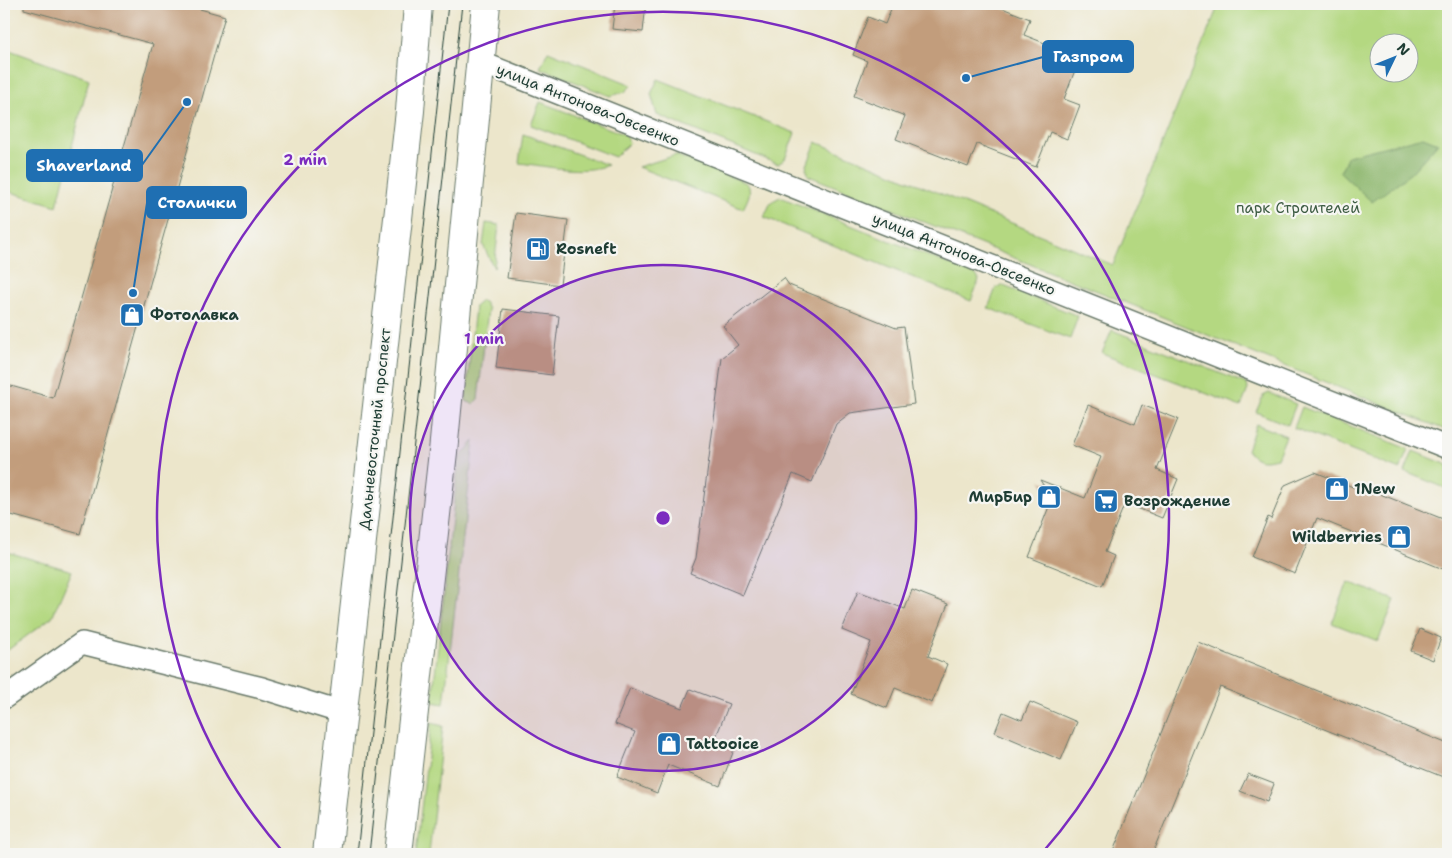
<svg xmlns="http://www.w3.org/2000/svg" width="1452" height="858" font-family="'Shantell Sans',sans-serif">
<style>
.green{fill:#b4d881;stroke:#6a8a5a;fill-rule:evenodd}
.forest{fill:#8fb86f;stroke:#577a52}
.building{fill:#c29d7b}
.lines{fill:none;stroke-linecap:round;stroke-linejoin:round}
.street-casing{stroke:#677869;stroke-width:24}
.secondary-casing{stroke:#677869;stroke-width:30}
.street{stroke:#fff;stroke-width:21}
.secondary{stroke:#fff;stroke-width:28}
.tram{stroke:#1f3d34;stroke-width:1}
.ring{fill:none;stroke:#7b2cbf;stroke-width:2.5}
.labels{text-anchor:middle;stroke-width:4.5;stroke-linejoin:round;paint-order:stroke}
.street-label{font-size:15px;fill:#1f3d34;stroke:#f6f6f2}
.park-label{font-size:15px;fill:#3d5c43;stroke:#f6f6f2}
.poi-label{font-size:15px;font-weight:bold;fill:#1f3d34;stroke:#f6f6f2;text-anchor:start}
.centre{fill:#7b2cbf;stroke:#f6f6f2;stroke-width:2.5}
.ring-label{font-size:15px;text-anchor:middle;font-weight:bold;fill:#7b2cbf;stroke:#f6f6f2;stroke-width:4.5;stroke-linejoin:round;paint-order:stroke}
.leader{fill:none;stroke:#1f6fb2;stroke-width:2}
.callout-dot{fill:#1f6fb2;stroke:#f6f6f2;stroke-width:2}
.callout{fill:#1f6fb2;stroke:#1f6fb2;stroke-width:2}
.callout-label{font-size:16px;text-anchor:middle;font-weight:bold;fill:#fff}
</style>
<rect width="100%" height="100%" fill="#f6f6f2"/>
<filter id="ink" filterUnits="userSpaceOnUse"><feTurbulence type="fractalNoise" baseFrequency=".02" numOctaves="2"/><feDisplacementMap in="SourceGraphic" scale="10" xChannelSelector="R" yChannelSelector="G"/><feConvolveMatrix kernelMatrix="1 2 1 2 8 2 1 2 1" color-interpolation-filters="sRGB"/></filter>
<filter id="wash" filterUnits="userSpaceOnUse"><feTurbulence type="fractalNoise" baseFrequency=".0096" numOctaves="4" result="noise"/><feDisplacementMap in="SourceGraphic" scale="20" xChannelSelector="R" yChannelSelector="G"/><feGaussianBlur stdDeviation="1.12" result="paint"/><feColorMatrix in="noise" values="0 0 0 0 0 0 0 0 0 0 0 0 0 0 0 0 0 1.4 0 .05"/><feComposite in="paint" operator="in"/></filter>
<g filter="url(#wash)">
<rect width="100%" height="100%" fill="#ece6cb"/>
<g class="green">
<path d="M1219 4H1448V431L809 176 806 168 816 142 1113 265ZM1380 42H1410V72H1380Z"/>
<polygon points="4,48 89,79 57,206 4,190"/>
<polygon points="548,51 632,85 625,92 610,96 540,68"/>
<polygon points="658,79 795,133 785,159 778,164 657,115 651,94"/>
<polygon points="540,102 626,135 629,143 615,157 531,125"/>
<path d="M523 134 608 165C581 175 548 166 519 163Z"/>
<path d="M676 155 747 183C753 192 747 200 743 209L638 167Z"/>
<polygon points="780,197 976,275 979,280 971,301 764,217 771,202"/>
<polygon points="486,223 499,225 494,268 483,245"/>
<polygon points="1001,285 1078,316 1070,339 988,308 996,288"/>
<polygon points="481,301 484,302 488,309 478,399 473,404 466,401 466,396 475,306"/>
<polygon points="1112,330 1247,384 1248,389 1241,407 1102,353"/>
<polygon points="1269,393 1296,404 1288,425 1256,412 1263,396"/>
<polygon points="1302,407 1408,449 1400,470 1294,428"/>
<path d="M1256 424 1286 436 1277 458C1264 461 1256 462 1247 450Z"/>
<polygon points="474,441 444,704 432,702 458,464 462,455"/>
<polygon points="1413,451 1448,465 1448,489 1405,472"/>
<polygon points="4,551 72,571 52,617 4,653"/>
<polygon points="1348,582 1395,600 1378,641 1332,623"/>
<polygon points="431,723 443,726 429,854 416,854"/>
</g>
<polygon class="forest" points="1423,137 1438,143 1411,173 1372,202 1340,172 1348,156"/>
<g id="blocks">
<g class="building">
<polygon points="24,4 182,4 225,16 80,534 4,513 4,384 53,398 153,44 24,9"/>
<polygon points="615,4 646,4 643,32 612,29"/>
<polygon points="893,4 992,4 1030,19 1024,35 1080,57 1064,99 1080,105 1067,139 1050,132 1036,167 977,144 968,167 896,139 905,116 854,96 867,61 853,55 868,17 885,24"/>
<polygon points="516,213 568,220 560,285 507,278"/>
<polygon points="784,278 789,285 896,328 904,327 914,404 850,413 836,424 812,482 793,474 743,595 690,573 696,558 722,358 738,345 723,326"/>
<polygon points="503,309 559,316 552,375 496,368"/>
<polygon points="1088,405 1135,424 1142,405 1178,419 1157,470 1178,479 1162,518 1125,503 1105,552 1114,556 1102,586 1029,557 1052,499 1040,480 1085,498 1101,457 1072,445"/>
<polygon points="1315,472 1358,489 1360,486 1448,521 1448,571 1317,518 1295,574 1252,557 1268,517 1271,519 1285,485"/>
<polygon points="912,590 948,604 928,656 947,664 932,703 895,688 887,708 851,694 871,642 842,630 858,591 905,609"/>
<polygon points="1420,629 1441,638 1433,660 1411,651"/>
<polygon points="1198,642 1448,744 1448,779 1220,687 1152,854 1112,854"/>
<polygon points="630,688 682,708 690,689 729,704 714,742 734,750 720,786 668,765 657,793 617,777 635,732 615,724"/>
<polygon points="1030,702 1077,722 1061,760 995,732 1003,712 1022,720"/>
<polygon points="1248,774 1274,784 1267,802 1240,791"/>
</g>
</g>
</g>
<g filter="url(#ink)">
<use href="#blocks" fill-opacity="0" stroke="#677869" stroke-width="1"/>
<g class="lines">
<defs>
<g id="street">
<polyline points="480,62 1448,448"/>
<polyline points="4,698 82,643 262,688 343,713"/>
</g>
<g id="secondary">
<polyline points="327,854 410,111 418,4"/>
<polyline points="398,854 443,452 486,4"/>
</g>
</defs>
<use href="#street" class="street-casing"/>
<use href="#secondary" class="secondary-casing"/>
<use href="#street" class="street"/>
<use href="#secondary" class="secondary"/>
<g class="tram">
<polyline points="357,854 448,4"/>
<polyline points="369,854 462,4"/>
</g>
</g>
</g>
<circle cx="663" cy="518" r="253" fill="#7b2cbf" fill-opacity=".12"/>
<g class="ring">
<circle cx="663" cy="518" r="253"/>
<path d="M284 853A506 506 0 1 1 1042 853"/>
</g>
<defs>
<symbol id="fuel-square" viewBox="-11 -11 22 22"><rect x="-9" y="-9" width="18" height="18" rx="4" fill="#1f6fb2" stroke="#f6f6f2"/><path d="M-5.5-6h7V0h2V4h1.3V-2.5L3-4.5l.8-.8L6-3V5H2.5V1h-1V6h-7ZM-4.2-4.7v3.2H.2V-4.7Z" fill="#fff"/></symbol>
<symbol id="shop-square" viewBox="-11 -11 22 22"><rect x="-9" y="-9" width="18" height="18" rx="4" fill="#1f6fb2" stroke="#f6f6f2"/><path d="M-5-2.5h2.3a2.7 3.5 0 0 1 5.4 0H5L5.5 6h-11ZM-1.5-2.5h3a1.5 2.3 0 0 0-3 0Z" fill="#fff"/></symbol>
<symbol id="supermarket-square" viewBox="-11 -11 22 22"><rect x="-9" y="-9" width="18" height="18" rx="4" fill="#1f6fb2" stroke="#f6f6f2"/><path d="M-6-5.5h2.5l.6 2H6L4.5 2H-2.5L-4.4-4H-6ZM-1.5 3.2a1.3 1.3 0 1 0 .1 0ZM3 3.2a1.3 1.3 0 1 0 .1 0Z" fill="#fff"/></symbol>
</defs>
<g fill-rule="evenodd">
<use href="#fuel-square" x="524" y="235" width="28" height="28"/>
<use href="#shop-square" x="118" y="301" width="28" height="28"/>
<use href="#shop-square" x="1323" y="475" width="28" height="28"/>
<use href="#shop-square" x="1035" y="483" width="28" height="28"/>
<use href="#supermarket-square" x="1092" y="487" width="28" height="28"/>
<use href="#shop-square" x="1385" y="523" width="28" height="28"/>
<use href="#shop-square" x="655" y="730" width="28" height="28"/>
</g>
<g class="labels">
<g class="street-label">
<text transform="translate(588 105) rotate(22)" y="5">улица Антонова-Овсеенко</text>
<text transform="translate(964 254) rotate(22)" y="5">улица Антонова-Овсеенко</text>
<text transform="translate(375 429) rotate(-84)" y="5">Дальневосточный проспект</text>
</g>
<g class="park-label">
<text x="1298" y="213">парк Строителей</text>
</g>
<g class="poi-label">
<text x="556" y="254">Rosneft</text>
<text x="150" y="320">Фотолавка</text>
<text x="1354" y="494">1New</text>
<text x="1032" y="502" text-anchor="end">МирБир</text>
<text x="1124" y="506">Возрождение</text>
<text x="1382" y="542" text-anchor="end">Wildberries</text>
<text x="686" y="749">Tattooice</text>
</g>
</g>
<circle cx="663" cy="518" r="8" class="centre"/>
<g class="ring-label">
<text x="305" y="165">2 min</text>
<text x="484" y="344">1 min</text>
</g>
<path class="leader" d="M966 78L1043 57M187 102L142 165M133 293L147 203"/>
<g class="callout-dot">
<circle cx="966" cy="78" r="5"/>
<circle cx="187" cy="102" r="5"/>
<circle cx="133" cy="293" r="5"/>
</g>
<g class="callout">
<rect x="1043" y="41" width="90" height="31" rx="5"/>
<rect x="27" y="150" width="115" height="31" rx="5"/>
<rect x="147" y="187" width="99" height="31" rx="5"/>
</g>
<g class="callout-label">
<text x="1088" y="62">Газпром</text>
<text x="84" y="171">Shaverland</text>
<text x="197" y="208">Столички</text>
</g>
<rect width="1452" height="858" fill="none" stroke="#f6f6f2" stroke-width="20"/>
<g transform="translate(1394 58) rotate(47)"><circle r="24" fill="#f6f6f2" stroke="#a0aca6"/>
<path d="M0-4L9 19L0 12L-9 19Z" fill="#1f6fb2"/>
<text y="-8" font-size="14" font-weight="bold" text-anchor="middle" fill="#1f3d34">N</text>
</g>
</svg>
